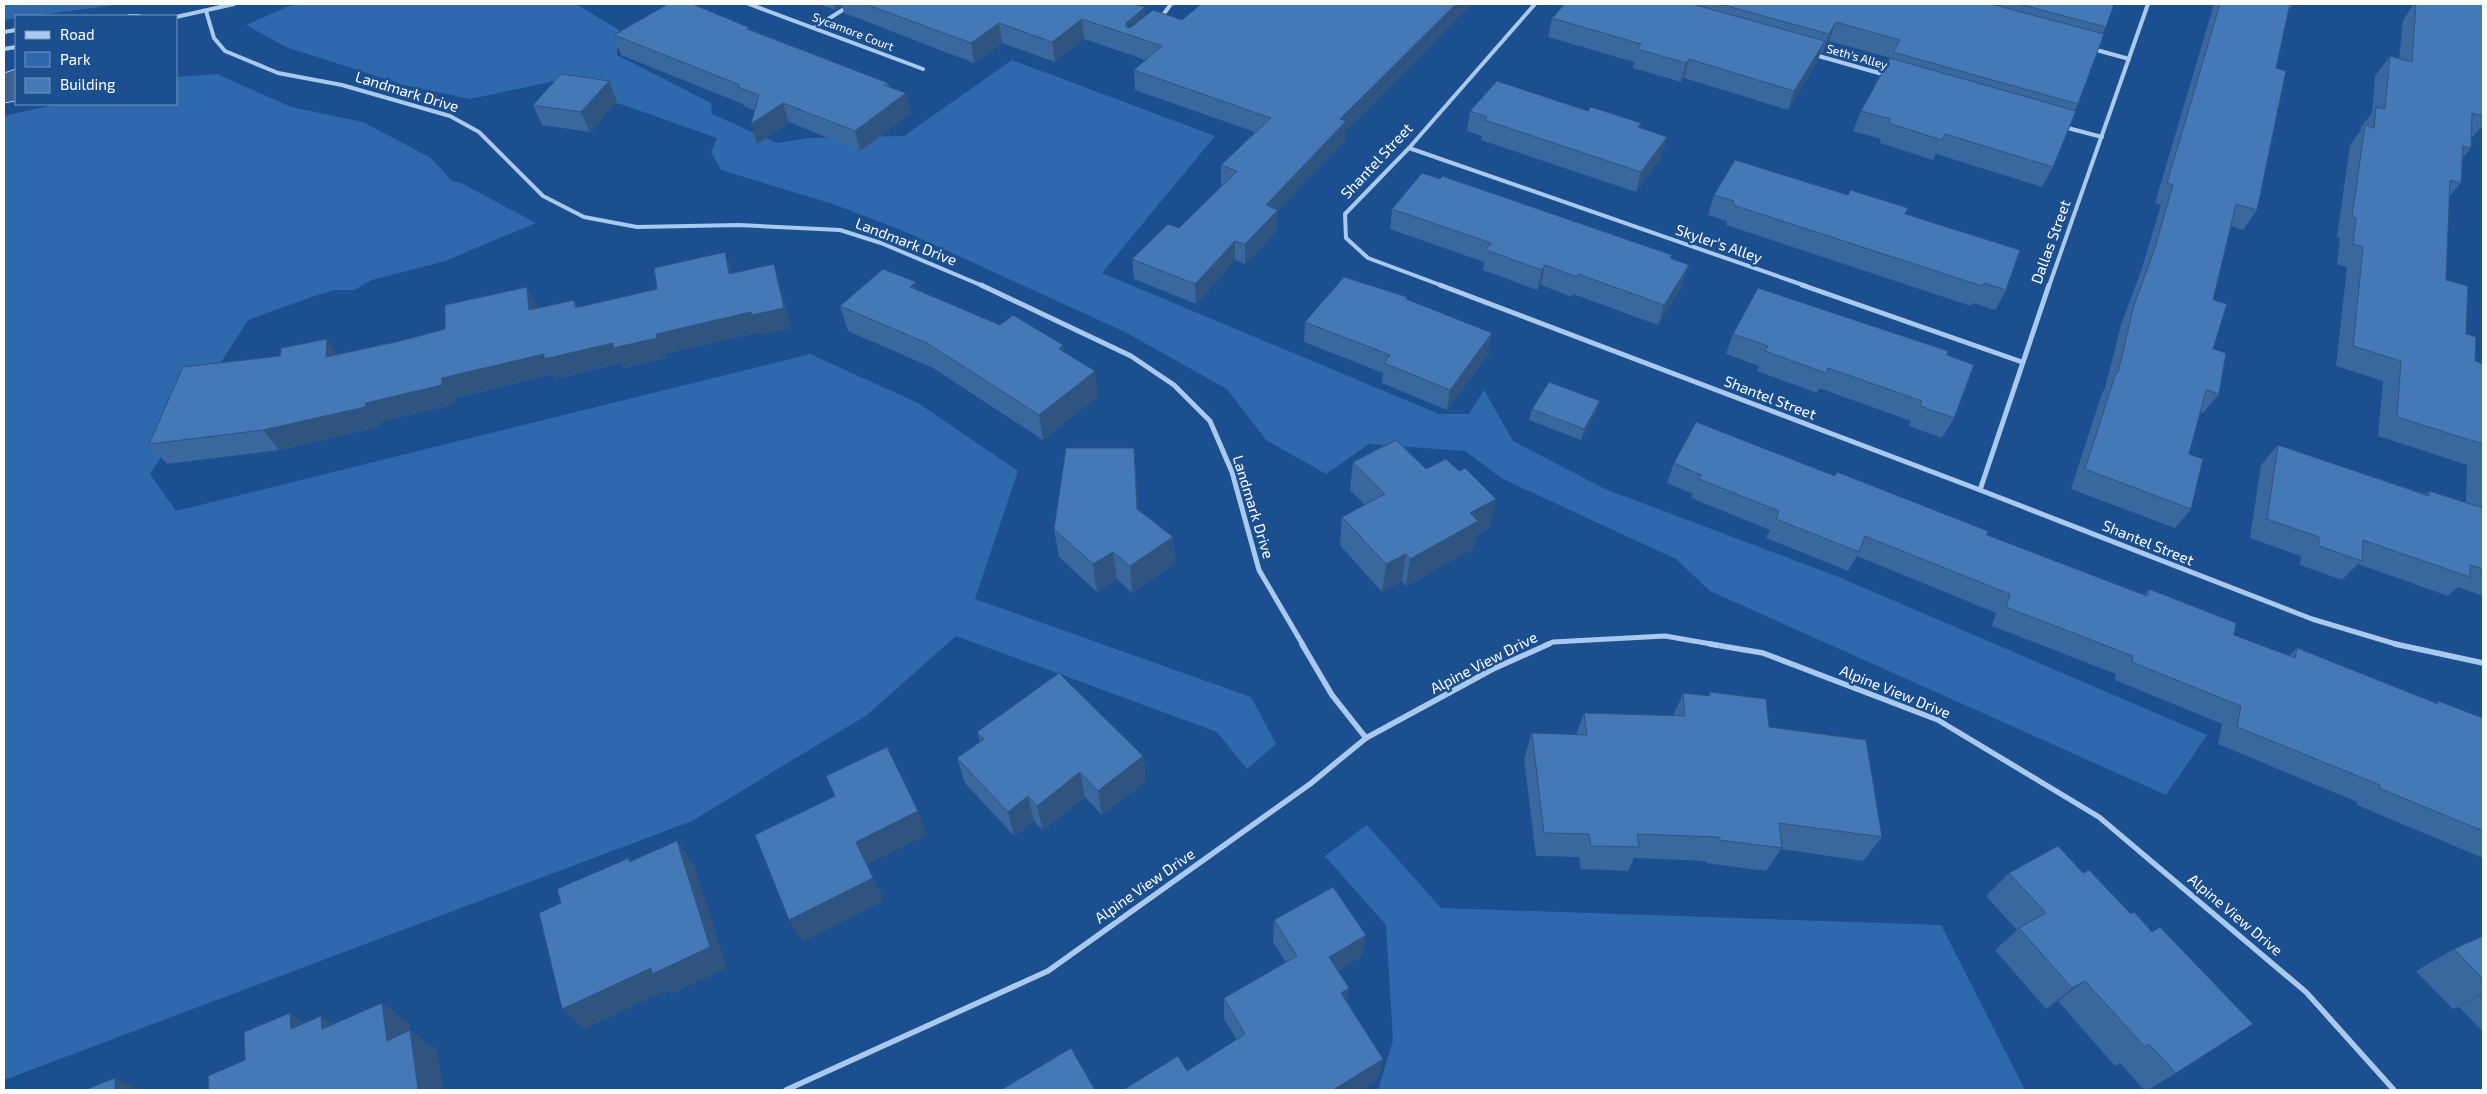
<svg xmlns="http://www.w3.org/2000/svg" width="2487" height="1094" font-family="'Exo 2',sans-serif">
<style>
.green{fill:#2e69ad}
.water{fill:#3c6290;stroke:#9cc4f0}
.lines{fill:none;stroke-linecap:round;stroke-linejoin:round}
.minor-far2{stroke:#a9c9ee;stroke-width:4}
.minor-far1{stroke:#a9c9ee;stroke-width:5}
.minor{stroke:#a9c9ee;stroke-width:5.5}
.wall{fill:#3a679d}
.shaded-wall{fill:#305480}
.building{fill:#4478b7;stroke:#305480}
.labels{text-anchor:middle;stroke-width:5;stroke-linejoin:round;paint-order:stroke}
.far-street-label{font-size:12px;fill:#fff;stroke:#1b4f8f}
.street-label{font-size:15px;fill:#fff;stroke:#1b4f8f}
</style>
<rect width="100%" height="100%" fill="#1b4f8f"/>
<g class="green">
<polygon points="4,4 121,4 4,20"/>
<polygon points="294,4 576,4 619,30 617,55 711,103 712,114 777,143 809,138 904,136 1012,60 1215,136 1102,273 1439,414 1469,414 1484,390 1513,441 1605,489 1834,575 2207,735 2166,795 1710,591 1676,559 1503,479 1465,451 1369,444 1326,474 1266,440 1227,389 1125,332 906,232 833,204 721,170 711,152 717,138 555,81 470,99 404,85 286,47 246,25"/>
<polygon points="217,74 291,107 363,122 431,158 452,181 461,183 536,223 445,261 372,280 354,290 335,290 317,295 248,320 150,474 176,511 810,354 918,403 1018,471 975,599 1251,697 1276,744 1247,769 1217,732 956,636 867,715 692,821 4,1080 4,116 58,104 176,104 176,77"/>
<polygon points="1367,825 1441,908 1941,925 2025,1090 1378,1090 1393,1040 1386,925 1325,856"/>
</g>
<polygon class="water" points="16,69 16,101 4,103 4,73"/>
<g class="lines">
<g class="minor-far2">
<polyline points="749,4 923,69"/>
<polyline points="206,11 214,38 225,51 278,73 342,85 450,116 479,132 543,196 584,217 637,227 739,225 840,230 881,243 983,286"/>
<polyline points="129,16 139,16"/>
<polyline points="176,17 234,4"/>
<polyline points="1160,19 1171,4"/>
<polyline points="814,28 852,4"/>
<polyline points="4,32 16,30"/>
<polyline points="4,49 16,47"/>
<polyline points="2093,49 2129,59"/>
<polyline points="1815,55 1886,75"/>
<polyline points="2064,127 2102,137"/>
<polyline points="1409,148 1806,286"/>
<polyline points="1443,286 1368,258 1346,238 1345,214 1409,148 1535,4"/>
<polyline points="2049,286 2148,4"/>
</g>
<g class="minor-far1">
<polyline points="981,285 1131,356 1174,385 1210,421 1232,472 1259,570 1303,645"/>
<polyline points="1440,285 1980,490 2312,619 2399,645"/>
<polyline points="1802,285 2022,362"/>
<polyline points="1980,490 2049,285"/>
<polyline points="1546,645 1553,642 1665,636 1717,645"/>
</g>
<g class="minor">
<polyline points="1302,644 1332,695 1366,738"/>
<polyline points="1710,644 1763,653 1938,720 2099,817 2306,992 2394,1090"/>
<polyline points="2395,644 2483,663"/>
<polyline points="786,1090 1048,971 1310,784 1366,738 1493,669 1549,644"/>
</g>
</g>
<g class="wall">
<polygon points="818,4 1134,4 1145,7 1145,16 1345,132 1345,141 1278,211 1278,229 1245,264 1235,260 1196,304 1134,279 1132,259 1179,228 1222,186 1221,185 1221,165 1255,132 1135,90 1134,70 1146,60 1084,39 1055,62 1002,43 974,63 844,13 842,6 835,10"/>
<polygon points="1565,4 2114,4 2106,27 2102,34 2078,104 2075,110 2053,167 2042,187 1936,154 1933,160 1880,143 1881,139 1853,131 1861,111 1891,58 1829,41 1822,53 1820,53 1818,60 1788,110 1684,78 1681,82 1633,68 1634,62 1548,37 1552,18"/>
<polygon points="2214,4 2293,4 2289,10 2276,68 2257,210 2243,230 2231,226 2213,300 2213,349 2219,394 2203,413 2200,412 2189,454 2191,509 2175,528 2071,489 2102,393 2105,388 2121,325 2141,271 2161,205 2155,203"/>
<polygon points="2413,4 2483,4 2483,125 2473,137 2471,136 2471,148 2462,159 2461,183 2449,197 2446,280 2466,334 2475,361 2483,364 2483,596 2458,587 2448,596 2358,564 2342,580 2300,565 2301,556 2250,538 2261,465 2278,445 2425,494 2429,491 2466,503 2467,465 2378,436 2383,381 2336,366 2347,267 2337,264 2340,238 2337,237 2350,145 2361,130 2361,127 2372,113 2375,76 2390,56 2399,59 2403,20 2413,5"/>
<polygon points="748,27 749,29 888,83 889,87 906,93 911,113 860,151 789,122 757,144 755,111 744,106 743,104 621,55 614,35"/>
<polygon points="617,101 590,132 542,125 533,105"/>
<polygon points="1470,111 1588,111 1641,123 1640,128 1667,137 1661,157 1636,192 1481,140 1482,136 1467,131"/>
<polygon points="1714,195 1905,214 2006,290 1995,310 1973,303 1971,306 1726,225 1727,221 1708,215"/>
<polygon points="1392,209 1671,259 1683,285 1658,325 1573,294 1572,297 1541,285 1537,290 1483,270 1484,262 1390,229"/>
<polygon points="732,274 780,285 791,328 760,335 759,332 665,354 666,358 623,368 621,363 555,379 553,374 455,398 455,404 380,422 379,427 279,450 167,464 149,444 338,355 400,341 538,307 538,308 574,300 577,307"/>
<polygon points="918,291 1000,325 1063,345 1064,352 1098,396 1043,440 933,368 848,331 840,306"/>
<polygon points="1407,297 1407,299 1489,353 1447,410 1382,383 1383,373 1304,342 1305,322"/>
<polygon points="1733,334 1947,355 1954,418 1942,438 1909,426 1911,421 1819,388 1817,393 1757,371 1759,366 1726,354"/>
<polygon points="1532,409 1597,411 1581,440 1529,420"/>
<polygon points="1134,448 1138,509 1173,537 1175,564 1132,593 1117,579 1097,592 1059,557 1054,529"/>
<polygon points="1353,462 1426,469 1490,527 1476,535 1473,549 1406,586 1402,581 1382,592 1340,545 1342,517 1365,505 1350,490"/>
<polygon points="1674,463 1987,535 2144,595 2149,589 2234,635 2289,656 2297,648 2435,703 2438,701 2483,718 2483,858 2357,805 2357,802 2218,744 2222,724 2115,680 2116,674 1992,626 1996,613 1857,556 1848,571 1766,538 1770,530 1691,498 1693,494 1667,483"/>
<polygon points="1710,692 1769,727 1882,837 1863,861 1781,849 1766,871 1706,863 1706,861 1634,858 1628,871 1581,869 1579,857 1536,856 1524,759 1532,733 1576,735 1584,713 1673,716 1683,693 1708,696"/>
<polygon points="977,732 1143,756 1146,781 1102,815 1085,797 1043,830 1034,821 1014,836 965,783 957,758 980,742"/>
<polygon points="2058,846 2176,1073 2148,1090 2144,1090 2120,1063 2115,1066 2058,1001 2046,1009 1995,950 2017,930 1986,896 2009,873"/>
<polygon points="1274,920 1366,935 1362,956 1338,971 1347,1002 1383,1059 1379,1078 1360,1090 1123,1090 1187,1071 1237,1040 1224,1019 1224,998 1286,962 1273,942"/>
<polygon points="2483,936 2483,1032 2459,1007 2453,1009 2416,971 2454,949"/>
</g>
<g class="shaded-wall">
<polygon points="834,4 842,4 842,6 835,10"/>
<polygon points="1456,4 1472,4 1345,132 1345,141 1278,211 1278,229 1245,264 1245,244 1266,205 1340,119"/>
<polygon points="1145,7 1146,27 1127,34 1126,23"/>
<polygon points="1082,19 1084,39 1055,62 1052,42"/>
<polygon points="1836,22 1829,41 1822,53 1829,34"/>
<polygon points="999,23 1002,43 974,63 971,43"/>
<polygon points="1825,41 1818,60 1788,110 1794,91"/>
<polygon points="1689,59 1684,78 1681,82 1686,63"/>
<polygon points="609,81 617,101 590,132 581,112"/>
<polygon points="906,93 911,113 860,151 855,131"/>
<polygon points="783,103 789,122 757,144 751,124"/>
<polygon points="1667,137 1661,157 1636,192 1641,172"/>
<polygon points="1235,241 1235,260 1196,304 1195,284"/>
<polygon points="725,252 732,272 737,294 729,274"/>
<polygon points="774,264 780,285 791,328 760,335 759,332 665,354 666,358 623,368 621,363 555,379 553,374 455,398 455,404 380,422 379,427 279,450 263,430 366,403 442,378 544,354 613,343 656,334"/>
<polygon points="1545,265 1541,285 1537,290 1542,270"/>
<polygon points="1689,265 1683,285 1658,325 1664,305"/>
<polygon points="916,282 922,307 910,287"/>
<polygon points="527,287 538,307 540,330 529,310"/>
<polygon points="1492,333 1489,353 1447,410 1450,390"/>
<polygon points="327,339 341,359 326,357"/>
<polygon points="1063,345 1067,371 1059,349"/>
<polygon points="1095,371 1098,396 1043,440 1039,415"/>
<polygon points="1600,401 1597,411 1581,440 1584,429"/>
<polygon points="1134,448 1136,476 1140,536 1137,509"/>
<polygon points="1496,499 1490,527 1476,535 1473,549 1406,586 1410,559 1470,513"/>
<polygon points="1173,537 1175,564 1132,593 1130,566"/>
<polygon points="1113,552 1117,579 1097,592 1093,564"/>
<polygon points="1406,554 1402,581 1382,592 1386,564"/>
<polygon points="1143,756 1146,781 1102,815 1098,791"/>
<polygon points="1080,772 1085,797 1043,830 1037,806"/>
<polygon points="1028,796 1034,821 1014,836 1008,812"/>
<polygon points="918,811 927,835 867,865 884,901 803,942 789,920 856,842"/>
<polygon points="677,841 694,865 727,968 671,994 667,990 584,1029 562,1009"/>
<polygon points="1366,935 1362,956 1326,978 1329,957"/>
<polygon points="2085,981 2058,1001 2046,1009 2072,988"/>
<polygon points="1349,988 1346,1009 1341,993"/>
<polygon points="2483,993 2483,994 2453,1009"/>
<polygon points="382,1003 409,1023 410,1030 437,1050 443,1090 415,1090 387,1041"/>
<polygon points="290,1013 320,1033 291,1029"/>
<polygon points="321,1016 351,1036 322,1029"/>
<polygon points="1383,1059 1379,1078 1360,1090 1333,1090"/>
<polygon points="115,1078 140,1090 115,1090"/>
</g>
<g class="building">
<polygon points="668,4 692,4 748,27 747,29 888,83 884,85 906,93 855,131 783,103 751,124 759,95 738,87 740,85 614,35"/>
<polygon points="865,4 1134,4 1145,7 1126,23 1126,27 1130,28 1153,10 1182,20 1201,4 1456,4 1340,119 1346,121 1266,205 1278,210 1245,244 1235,241 1195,284 1132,259 1168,224 1179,228 1237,171 1221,165 1271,118 1134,70 1162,46 1082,19 1052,42 999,23 971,43"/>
<polygon points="1565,4 1692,4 1825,41 1794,91 1689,59 1686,63 1637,49 1641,44 1552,18"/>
<polygon points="1720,4 1991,4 2104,34 2078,104 1893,52 1900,40 1836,22 1829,34"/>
<polygon points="2019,4 2114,4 2106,27"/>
<polygon points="2220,4 2290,4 2276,68 2286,71 2257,210 2236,204 2213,300 2227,304 2213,349 2226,353 2219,394 2206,390 2189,454 2203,459 2191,509 2085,469 2116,373 2118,373 2134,305 2154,251 2173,185 2167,183"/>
<polygon points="2416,4 2483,4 2483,116 2472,113 2471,148 2463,146 2461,183 2450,180 2446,280 2468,286 2466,334 2476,337 2475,361 2483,364 2483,444 2397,417 2401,361 2353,346 2363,247 2353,244 2356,218 2352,217 2365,125 2374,128 2376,107 2385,109 2390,56 2412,62"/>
<polygon points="1890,58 2076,111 2053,167 1945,134 1942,140 1888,123 1890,119 1861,111"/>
<polygon points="561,74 609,81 581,112 533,105"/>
<polygon points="1497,81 1588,111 1591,107 1641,123 1638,127 1667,137 1641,172 1485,120 1487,117 1470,111"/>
<polygon points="1735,160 1848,195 1850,190 1908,208 1905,214 2020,250 2006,290 1984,283 1982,286 1733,205 1734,201 1714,195"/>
<polygon points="1422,173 1440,179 1442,176 1672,255 1670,258 1689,265 1664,305 1578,274 1577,277 1545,265 1542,270 1486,250 1491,243 1392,209"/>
<polygon points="725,252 729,274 774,264 784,308 752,315 751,312 656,334 657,338 613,348 613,343 544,359 544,354 442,378 442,385 366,403 365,407 263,430 149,444 183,367 280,356 281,348 327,339 326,357 400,341 445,329 445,305 527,287 529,310 574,300 575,308 657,289 654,268"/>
<polygon points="883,269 916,282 910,287 1000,325 1013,315 1063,345 1059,349 1095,371 1039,415 927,343 840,306"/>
<polygon points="1344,277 1407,297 1406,299 1492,333 1450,390 1384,363 1390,355 1305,322"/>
<polygon points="1758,288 1948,351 1947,355 1974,365 1954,418 1920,406 1922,401 1828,368 1826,373 1765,351 1768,346 1733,334"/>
<polygon points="1549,382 1600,401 1584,429 1532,409"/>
<polygon points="1696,422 1835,476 1837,472 1883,490 1988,531 1987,535 2147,596 2149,589 2236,623 2234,635 2295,658 2297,648 2438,704 2438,701 2483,718 2483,831 2379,788 2380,785 2237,727 2241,706 2132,662 2133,656 2006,607 2010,594 1865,536 1859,552 1776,519 1779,511 1699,479 1701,475 1674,463"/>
<polygon points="1396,440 1426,469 1446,459 1459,471 1465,468 1496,499 1470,513 1478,521 1410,559 1406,554 1386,564 1342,517 1385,494 1353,462"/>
<polygon points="2278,445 2429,496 2429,491 2483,508 2483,569 2470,565 2470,577 2363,540 2362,561 2319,546 2319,537 2267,519"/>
<polygon points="1066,448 1134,448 1137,509 1173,537 1130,566 1113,552 1093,564 1054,529"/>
<polygon points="1059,673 1143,756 1098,791 1080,772 1037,806 1028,796 1008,812 957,758 984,739 977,732"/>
<polygon points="1710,692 1766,699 1769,727 1866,740 1882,837 1779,823 1782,848 1720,840 1719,837 1637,834 1639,847 1591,846 1589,834 1544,833 1532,733 1587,735 1584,713 1685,716 1683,693 1710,696"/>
<polygon points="887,747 918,811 856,842 873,878 789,920 755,835 835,796 826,776"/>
<polygon points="677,841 710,947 652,974 651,968 562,1009 539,913 561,903 557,889 629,858 629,862"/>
<polygon points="2058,846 2083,873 2089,870 2131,914 2134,912 2152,932 2160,927 2253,1024 2176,1073 2149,1044 2145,1047 2085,981 2072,988 2019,928 2046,913 2009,873"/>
<polygon points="1333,887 1366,935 1329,957 1349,988 1341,993 1383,1059 1333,1090 1123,1090 1178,1056 1187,1071 1245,1034 1224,998 1297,956 1274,920"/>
<polygon points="2483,936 2483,979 2454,949"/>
<polygon points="382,1003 387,1041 410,1030 418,1089 415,1090 209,1090 208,1076 245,1060 244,1032 290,1013 291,1029 321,1016 322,1029"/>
<polygon points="1071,1048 1095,1090 1001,1090"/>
<polygon points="115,1078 115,1090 85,1090"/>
</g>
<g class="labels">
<g class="far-street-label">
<text transform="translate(853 32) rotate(21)" y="4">Sycamore Court</text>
<text transform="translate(1857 57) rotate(16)" y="4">Seth's Alley</text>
</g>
<g class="street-label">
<text transform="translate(407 92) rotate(17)" y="5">Landmark Drive</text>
<text transform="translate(1377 161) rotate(-47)" y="5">Shantel Street</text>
<text transform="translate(906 242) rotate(21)" y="5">Landmark Drive</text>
<text transform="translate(2051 242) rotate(-70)" y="5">Dallas Street</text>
<text transform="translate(1719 244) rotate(19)" y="5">Skyler's Alley</text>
<text transform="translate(1770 398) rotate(21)" y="5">Shantel Street</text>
<text transform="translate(1253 507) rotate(73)" y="5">Landmark Drive</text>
<text transform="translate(2148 543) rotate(22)" y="5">Shantel Street</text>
<text transform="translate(1484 663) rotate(-27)" y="5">Alpine View Drive</text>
<text transform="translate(1895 692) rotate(22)" y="5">Alpine View Drive</text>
<text transform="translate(1145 886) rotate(-35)" y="5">Alpine View Drive</text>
<text transform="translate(2235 915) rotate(40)" y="5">Alpine View Drive</text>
</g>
</g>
<rect width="2487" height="1094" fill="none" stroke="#ffffff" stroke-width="10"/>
<rect x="15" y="15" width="162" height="90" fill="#1b4f8f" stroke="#7695bc"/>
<rect x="25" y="31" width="25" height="8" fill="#a9c9ee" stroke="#7695bc"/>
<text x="60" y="40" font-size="15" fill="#ffffff">Road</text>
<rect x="25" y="52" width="25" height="15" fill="#2e69ad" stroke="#7695bc"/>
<text x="60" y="65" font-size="15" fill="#ffffff">Park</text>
<rect x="25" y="78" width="25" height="15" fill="#4478b7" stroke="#7695bc"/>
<text x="60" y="90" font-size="15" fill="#ffffff">Building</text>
</svg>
